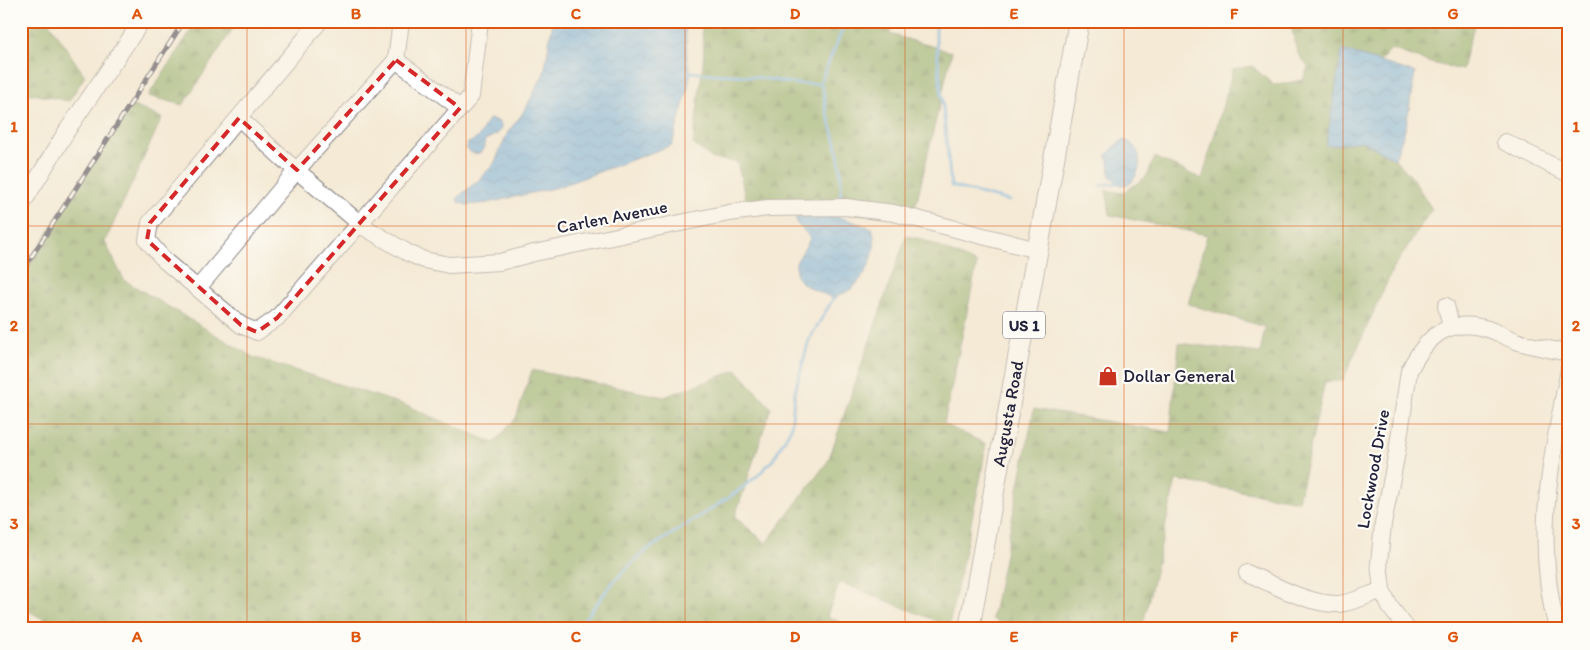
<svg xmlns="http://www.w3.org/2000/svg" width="1590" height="650" font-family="Itim,sans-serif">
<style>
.forest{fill:url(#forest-firs);stroke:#52644c}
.water{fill:url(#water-waves);stroke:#47688e}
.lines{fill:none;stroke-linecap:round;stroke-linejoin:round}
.stream{stroke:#6caee1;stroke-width:3}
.minor-casing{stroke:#8b8688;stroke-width:18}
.major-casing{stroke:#8b8688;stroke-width:22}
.minor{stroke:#fff;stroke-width:16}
.major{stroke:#fff;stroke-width:20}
.rail-casing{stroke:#22223b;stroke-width:5}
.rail{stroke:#fdfcf7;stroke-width:3;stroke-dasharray:9;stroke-linecap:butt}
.marked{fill:none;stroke:#d62828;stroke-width:4;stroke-dasharray:10 6;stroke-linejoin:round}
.grid{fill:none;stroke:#de560e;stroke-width:1;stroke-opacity:0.55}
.labels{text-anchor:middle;stroke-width:4.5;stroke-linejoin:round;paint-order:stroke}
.shield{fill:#fdfcf7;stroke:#646373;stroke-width:1}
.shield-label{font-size:16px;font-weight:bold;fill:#22223b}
.street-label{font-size:18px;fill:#22223b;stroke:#fdfcf7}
.poi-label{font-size:18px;fill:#22223b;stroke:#fdfcf7;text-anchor:start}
.neatline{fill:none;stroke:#de560e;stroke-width:2}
.grid-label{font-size:16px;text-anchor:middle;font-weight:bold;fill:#de560e}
</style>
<defs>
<pattern id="forest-firs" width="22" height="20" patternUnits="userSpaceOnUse" patternTransform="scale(1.25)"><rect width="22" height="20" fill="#82a65c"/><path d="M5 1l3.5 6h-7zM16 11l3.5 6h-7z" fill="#6a874d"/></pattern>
<pattern id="water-waves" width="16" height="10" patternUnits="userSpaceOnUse" patternTransform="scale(1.25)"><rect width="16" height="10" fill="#6caee1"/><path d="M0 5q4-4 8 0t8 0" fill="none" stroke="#588db8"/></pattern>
</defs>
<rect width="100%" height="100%" fill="#fdfcf7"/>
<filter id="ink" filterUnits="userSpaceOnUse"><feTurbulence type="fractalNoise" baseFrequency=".02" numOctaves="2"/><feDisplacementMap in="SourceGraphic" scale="10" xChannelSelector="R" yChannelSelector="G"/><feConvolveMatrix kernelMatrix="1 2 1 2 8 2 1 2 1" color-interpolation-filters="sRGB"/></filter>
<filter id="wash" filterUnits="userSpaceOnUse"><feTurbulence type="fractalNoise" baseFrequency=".0096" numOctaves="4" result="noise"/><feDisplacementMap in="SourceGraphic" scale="20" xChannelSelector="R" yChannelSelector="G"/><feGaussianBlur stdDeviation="1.12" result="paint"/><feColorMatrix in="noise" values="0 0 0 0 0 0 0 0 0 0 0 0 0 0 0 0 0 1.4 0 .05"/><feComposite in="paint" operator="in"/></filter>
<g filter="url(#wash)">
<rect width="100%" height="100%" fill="#f4ead5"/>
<g class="forest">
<polygon points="21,21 48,21 85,76 69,101 21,92"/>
<polygon points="197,21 238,21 183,105 148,96"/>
<polygon points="701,21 892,21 890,34 952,52 913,217 748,209 737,162 713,159 693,144 704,55"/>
<polygon points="1290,21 1476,21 1468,45 1462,70 1431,63 1391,49 1380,62 1343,50 1362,141 1395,159 1411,176 1432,209 1393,269 1343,380 1325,382 1298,501 1176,480 1142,629 1018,629 992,619 1034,409 1170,432 1179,343 1260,353 1265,327 1188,304 1207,235 1110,215 1106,190 1123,193 1146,177 1155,157 1202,179 1233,69 1252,66 1274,85 1303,80 1308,67 1297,52"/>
<polygon points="131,105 162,118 105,242 124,280 253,357 405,405 494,443 516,418 532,370 664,397 737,370 771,408 735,517 766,543 828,461 906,236 922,239 977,264 944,424 986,444 981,476 949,626 840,582 827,616 855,629 62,629 21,607 21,275"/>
</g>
<g class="water">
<polygon points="553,21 685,21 687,59 691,72 687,92 672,145 558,187 488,203 466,205 458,202 457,198 480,179 494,164 508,132 520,117 529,102 544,73"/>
<polygon points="1342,50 1415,73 1406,126 1395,159 1362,141 1326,146"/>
<path d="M491 119 496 120 501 124V130C497 136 490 136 485 141V146L480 153C474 154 470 153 466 148L468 143C483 137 480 133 487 121Z"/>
<path d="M1125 140C1144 148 1143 170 1130 184L1121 185 1110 176 1109 160 1106 156 1119 142Z"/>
<path d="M803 211 836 216 872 228C880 248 867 276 851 289 845 294 838 295 833 299 820 290 807 291 796 276V263L810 239 807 234 796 223V217Z"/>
</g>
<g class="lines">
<g class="stream">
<polyline points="936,21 936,39 951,186 1010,201"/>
<path d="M691 72C710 75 728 74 746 76 770 78 796 87 820 83"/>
<path d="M820 83C827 93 823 103 827 113 836 139 844 170 840 198"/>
<polyline points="820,83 846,21"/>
<polyline points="1101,185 1118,183"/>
<polyline points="577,629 614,581 633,562 647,550 734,494 756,477 773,460 791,428 795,391 809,340 833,299"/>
</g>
</g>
</g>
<g filter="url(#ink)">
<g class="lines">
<defs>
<g id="minor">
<polyline points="320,21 150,223 147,240 165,261 241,325 257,332 277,318 471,96 480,21"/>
<polyline points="396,60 460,108"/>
<polyline points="239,118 282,158 364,227 408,253 424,260 449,265 500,262 534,253 729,213 768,208 846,207 894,213 1037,250"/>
<polyline points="1505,142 1569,174"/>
<polyline points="21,206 68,129 142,21"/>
<polyline points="198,288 297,170 396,60 401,21"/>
<polyline points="1446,306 1451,326"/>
<path d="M1247 573C1273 584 1309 605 1338 604 1353 603 1368 595 1382 590"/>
<path d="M1407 629 1390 607 1382 590 1379 563 1383 524 1397 452 1409 371C1426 337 1447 317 1488 329 1497 332 1506 337 1516 341 1533 347 1551 349 1569 353"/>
<path d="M1557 629C1533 534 1551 462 1569 369"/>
</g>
<g id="major">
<path id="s1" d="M969 629 1079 21"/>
</g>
</defs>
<use href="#minor" class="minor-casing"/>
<use href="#major" class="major-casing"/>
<use href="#minor" class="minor"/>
<use href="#major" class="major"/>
<defs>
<polyline id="rail" points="21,273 184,21"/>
</defs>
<use href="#rail" class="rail-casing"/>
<use href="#rail" class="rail"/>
</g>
</g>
<path d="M0 0H1590V650H0ZM396 60 460 108 277 318 257 332 241 325 147 240 150 223 239 118 297 170Z" fill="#f4ead5" fill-opacity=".55" fill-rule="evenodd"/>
<path class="marked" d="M396 60 460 108 277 318 257 332 241 325 147 240 150 223 239 118 297 170Z"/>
<path class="grid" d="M247 21V629M466 21V629M685 21V629M905 21V629M1124 21V629M1343 21V629M21 226H1569M21 424H1569"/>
<defs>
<symbol id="shop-bare" viewBox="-9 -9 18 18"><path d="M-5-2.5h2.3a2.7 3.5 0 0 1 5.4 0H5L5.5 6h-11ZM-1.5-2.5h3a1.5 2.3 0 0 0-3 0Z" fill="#c8321e" stroke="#fdfcf7" stroke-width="2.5" paint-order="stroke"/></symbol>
</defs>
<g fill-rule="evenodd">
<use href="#shop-bare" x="1094" y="362" width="28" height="28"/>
</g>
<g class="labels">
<rect class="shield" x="1003" y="311.5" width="42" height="27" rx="4"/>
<g class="shield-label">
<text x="1024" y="331">US 1</text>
</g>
<g class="street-label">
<text transform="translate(612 217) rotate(-11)" y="6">Carlen Avenue</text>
<text dy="6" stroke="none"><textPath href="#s1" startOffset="219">Augusta Road</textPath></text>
<text transform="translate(1373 469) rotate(-80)" y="6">Lockwood Drive</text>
</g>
<g class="poi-label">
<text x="1123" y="382">Dollar General</text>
</g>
</g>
<rect width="1590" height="650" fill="none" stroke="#fdfcf7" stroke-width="55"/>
<rect x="28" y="28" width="1534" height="594" class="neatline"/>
<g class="grid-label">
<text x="137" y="19">A</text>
<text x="356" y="19">B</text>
<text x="576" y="19">C</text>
<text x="795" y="19">D</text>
<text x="1014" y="19">E</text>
<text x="1234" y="19">F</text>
<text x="1453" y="19">G</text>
<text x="14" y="132">1</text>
<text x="1576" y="132">1</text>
<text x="14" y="331">2</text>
<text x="1576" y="331">2</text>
<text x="14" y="529">3</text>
<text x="1576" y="529">3</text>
<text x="137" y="642">A</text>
<text x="356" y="642">B</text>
<text x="576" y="642">C</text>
<text x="795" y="642">D</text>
<text x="1014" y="642">E</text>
<text x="1234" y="642">F</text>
<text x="1453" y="642">G</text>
</g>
</svg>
